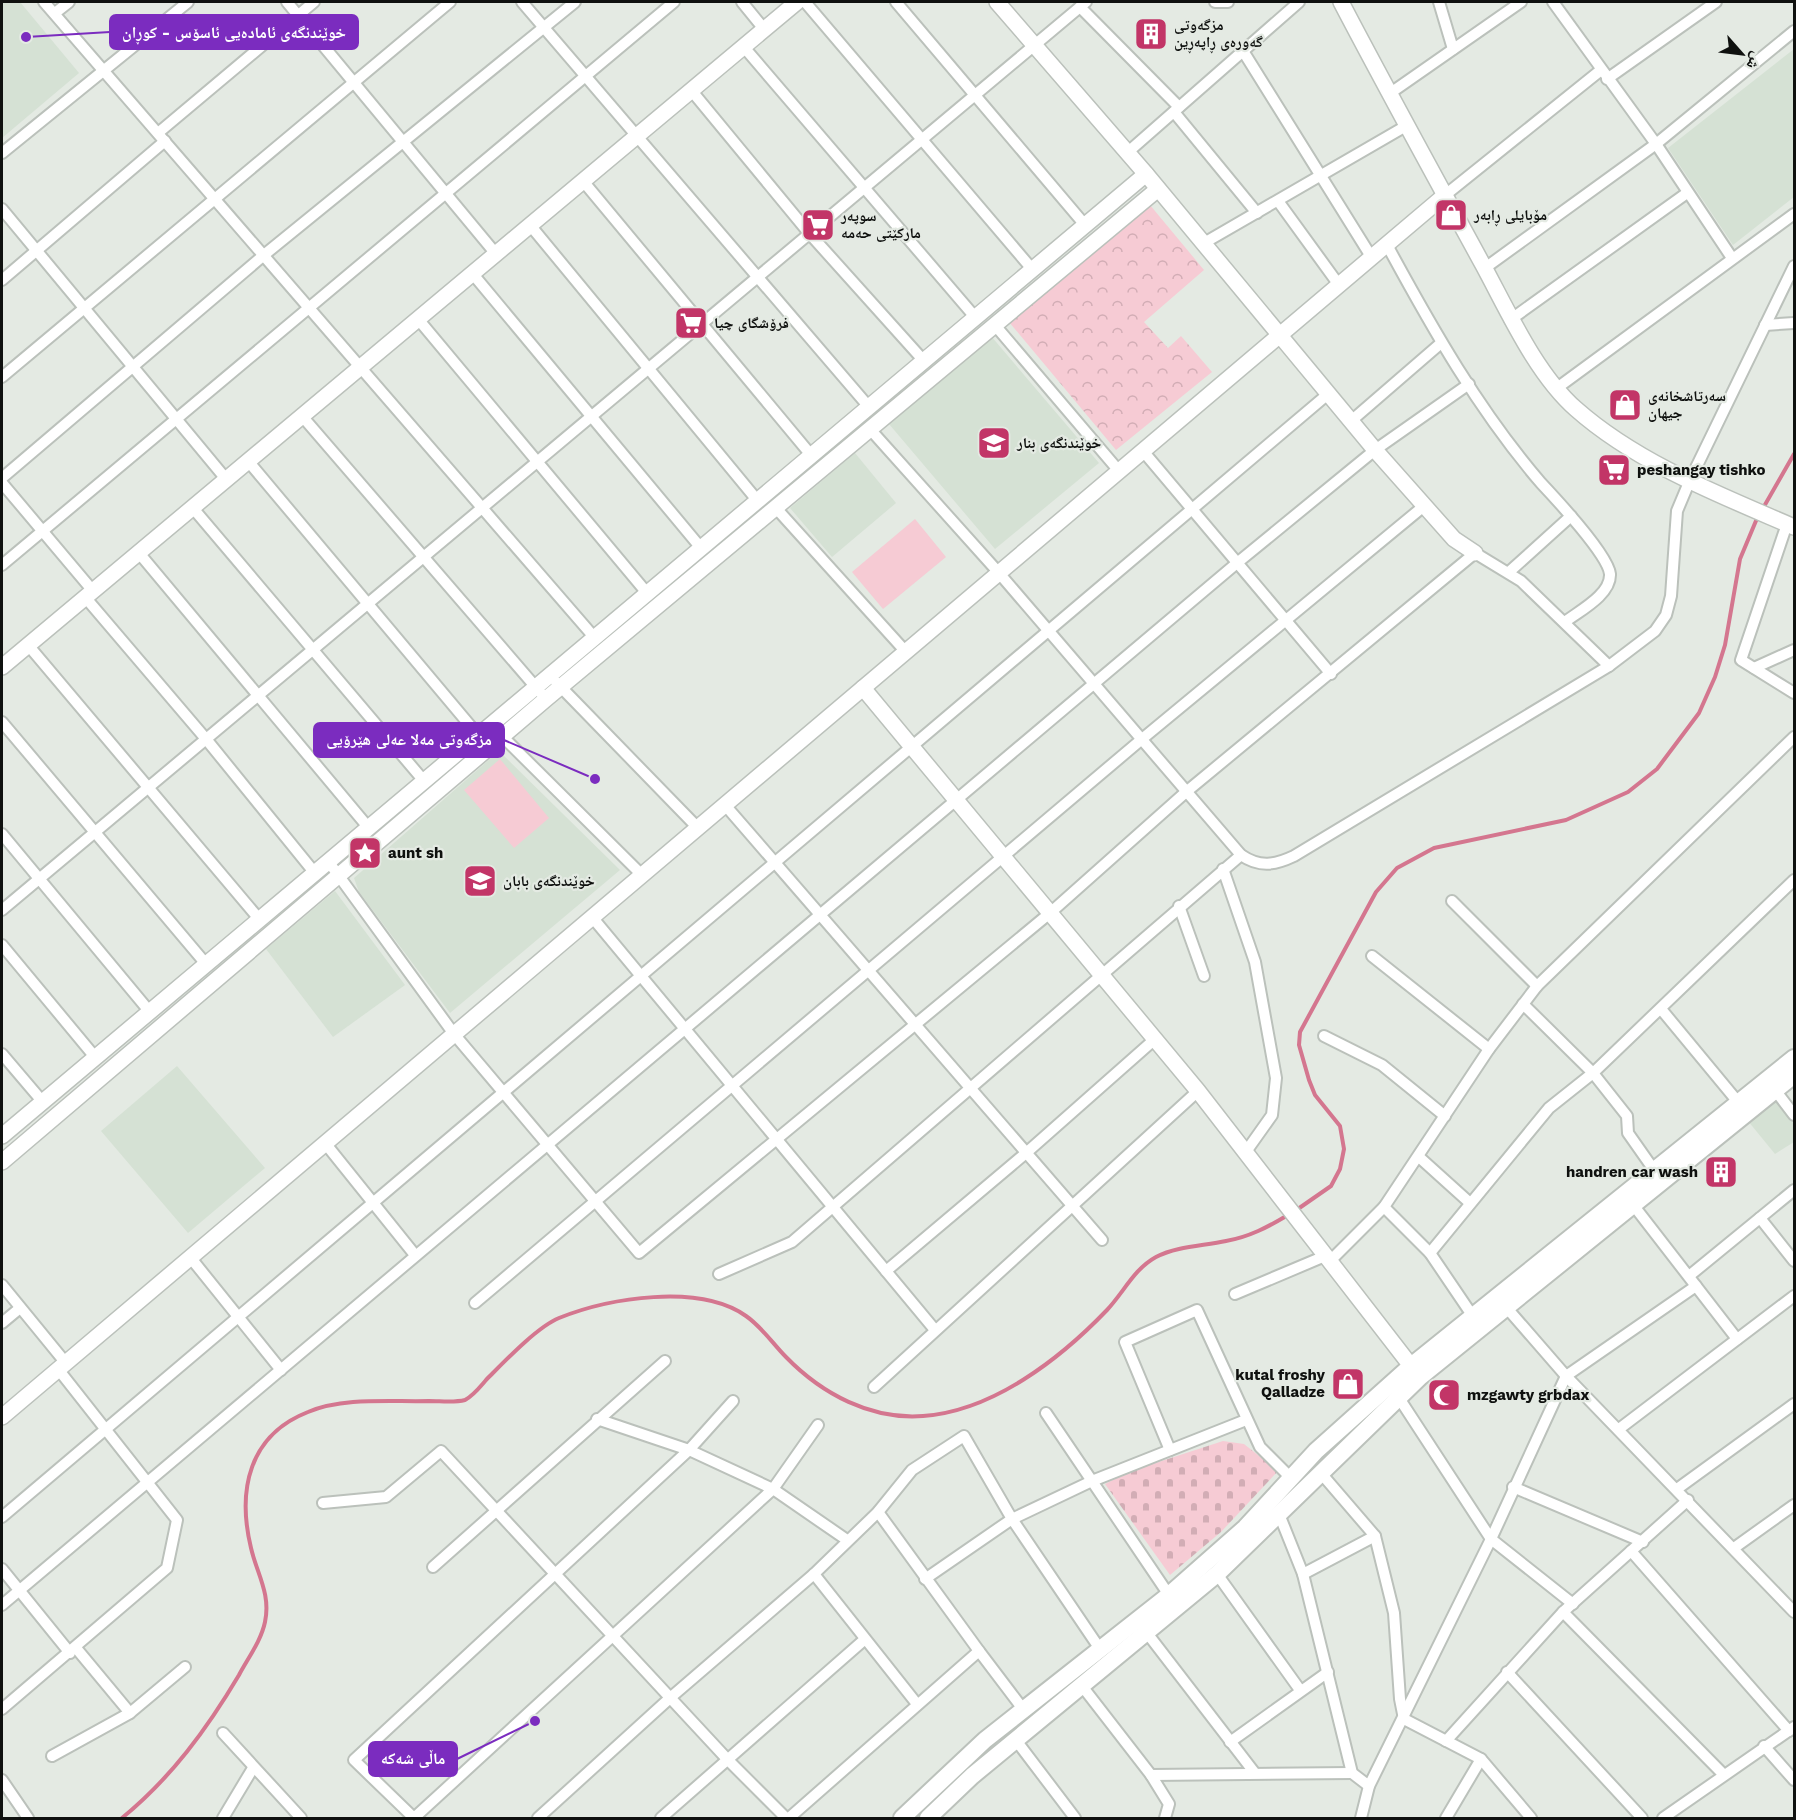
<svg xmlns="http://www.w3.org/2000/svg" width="1796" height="1820" font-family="'Work Sans','Noto Naskh Arabic',sans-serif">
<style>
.built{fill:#d5e1d4}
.grass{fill:#f6cbd4}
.cemetery{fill:url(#cemetery-stones)}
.park{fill:url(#park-crowns)}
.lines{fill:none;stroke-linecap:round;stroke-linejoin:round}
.stream{stroke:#d4768f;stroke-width:4}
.street-casing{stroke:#bbc1bb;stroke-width:14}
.secondary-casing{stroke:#bbc1bb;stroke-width:18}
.primary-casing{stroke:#bbc1bb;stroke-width:20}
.street{stroke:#fff;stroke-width:10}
.secondary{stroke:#fff;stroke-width:15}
.primary{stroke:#fff;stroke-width:16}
.labels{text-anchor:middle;stroke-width:4.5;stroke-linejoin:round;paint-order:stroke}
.poi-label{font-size:15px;font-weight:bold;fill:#0f110f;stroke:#e4eae3;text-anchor:start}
.leader{fill:none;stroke:#7b2cbf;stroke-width:2}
.callout-dot{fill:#7b2cbf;stroke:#e4eae3;stroke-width:2}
.callout{fill:#7b2cbf;stroke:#7b2cbf;stroke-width:2}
.callout-label{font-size:16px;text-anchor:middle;font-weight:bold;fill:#fff}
</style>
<defs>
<pattern id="cemetery-stones" width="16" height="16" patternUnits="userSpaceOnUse" patternTransform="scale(1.5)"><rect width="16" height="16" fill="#f6cbd4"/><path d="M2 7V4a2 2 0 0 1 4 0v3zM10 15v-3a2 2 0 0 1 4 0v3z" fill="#d2adb5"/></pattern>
<pattern id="park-crowns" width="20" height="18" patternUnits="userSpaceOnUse" patternTransform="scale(1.5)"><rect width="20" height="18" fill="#f6cbd4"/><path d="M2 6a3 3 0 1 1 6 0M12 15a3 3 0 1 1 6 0" fill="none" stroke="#d2adb5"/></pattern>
</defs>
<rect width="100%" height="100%" fill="#e4eae3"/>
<g class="built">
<polygon points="2,2 20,2 79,73 2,138"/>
<polygon points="1794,49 1794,197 1733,245 1668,148"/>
<polygon points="991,336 1099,463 995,549 889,424"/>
<polygon points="855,453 896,503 832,557 790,508"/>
<polygon points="499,751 620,870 450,1013 359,892 354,878"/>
<polygon points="335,891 405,985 333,1037 266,949"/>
<polygon points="177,1066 265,1168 188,1233 101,1131"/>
<polygon points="1775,1099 1794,1124 1794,1142 1775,1154 1748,1121"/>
</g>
<g class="grass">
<polygon points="915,519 946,557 883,609 852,572"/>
<polygon points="500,759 549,818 514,848 464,790"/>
</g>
<polygon class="cemetery" points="1223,1441 1244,1444 1278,1471 1221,1532 1170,1575 1105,1484 1131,1471"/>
<polygon class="park" points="1150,205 1204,270 1144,322 1168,348 1181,336 1212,372 1116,450 1009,322"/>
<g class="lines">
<g class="stream">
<polyline points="1762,510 1794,454"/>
<polyline points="1295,1211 1331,1186 1340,1169 1344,1149 1340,1126 1315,1095 1309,1080 1299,1045 1300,1032 1376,892 1397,868 1434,848 1566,820 1628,792 1657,769 1699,713 1715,677 1725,645 1740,559 1758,516"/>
<path d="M122 1818C171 1778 207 1729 239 1675 248 1658 261 1641 265 1622 271 1594 257 1574 251 1548 237 1490 249 1435 308 1412 344 1397 390 1402 429 1401 441 1401 454 1403 465 1400 474 1395 479 1388 486 1380 504 1362 537 1327 559 1318 609 1298 699 1283 746 1316 762 1327 773 1344 786 1357 822 1394 871 1420 923 1416 993 1411 1060 1359 1107 1310 1124 1292 1134 1269 1156 1257 1177 1246 1203 1246 1226 1241 1249 1237 1268 1227 1288 1215"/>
</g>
<defs>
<g id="street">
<polyline points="44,2 594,637"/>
<polyline points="287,2 496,254"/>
<polyline points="522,2 869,407"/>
<polyline points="742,2 764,29"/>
<polyline points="805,2 1032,269"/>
<polyline points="896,2 1085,225"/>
<polyline points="1215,2 1228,2"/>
<polyline points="1439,2 1453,49"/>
<polyline points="1553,2 1656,144 1732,258"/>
<polyline points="1080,7 1179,107"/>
<polyline points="55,13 69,2"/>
<polyline points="743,46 975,317"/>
<polyline points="1243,51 1372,258"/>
<polyline points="1607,79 1716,2"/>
<polyline points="691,90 809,233 924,361"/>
<polyline points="1389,94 1521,2"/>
<polyline points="1174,112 1257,213"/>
<polyline points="158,133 314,2"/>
<polyline points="1128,152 1299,2"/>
<polyline points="2,153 188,2"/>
<polyline points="583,181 811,455"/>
<polyline points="1444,196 1601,70"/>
<polyline points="1278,201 1339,285"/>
<polyline points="2,209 226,479"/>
<polyline points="530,225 757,500"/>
<polyline points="1204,243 1406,126"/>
<path d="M1387 245C1432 328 1479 411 1541 483 1556 499 1608 555 1610 574 1611 595 1579 611 1565 622"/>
<polyline points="1485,268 1656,144 1794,31"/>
<polyline points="472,273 701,548"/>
<polyline points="2,280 165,141"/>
<polyline points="418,319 647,593"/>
<polyline points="1510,320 1687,193"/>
<polyline points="994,324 1119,471"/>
<polyline points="1765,325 1794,323"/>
<polyline points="2,377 450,2"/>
<polyline points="1557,388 1794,214"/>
<polyline points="302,416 546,699"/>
<polyline points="1351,421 1440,344"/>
<path d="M869 428 999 573 1241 855C1260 868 1275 865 1294 856L1609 666 1655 631 1666 615 1671 596 1677 511 1690 480 1794 266"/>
<polyline points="1143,451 1331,674"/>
<polyline points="248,461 478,735"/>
<polyline points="2,478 264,255 575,2"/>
<polyline points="2,483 93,591"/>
<polyline points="192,507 424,781"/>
<polyline points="775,507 906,652"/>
<polyline points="1787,524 1741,660 1794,693"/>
<polyline points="139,553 368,827"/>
<polyline points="2,565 674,2"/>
<polyline points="1509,572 1571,516"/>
<polyline points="85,597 206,739 314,872"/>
<polyline points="28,645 260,920"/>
<polyline points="1754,668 1794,650"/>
<polyline points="556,682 698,828"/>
<polyline points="2,722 206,964"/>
<polyline points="502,736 642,875"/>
<polyline points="725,805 1102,1240"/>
<polyline points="2,834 150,1012"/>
<polyline points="328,861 454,1034 639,1253 1050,913 1186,792 1475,553 1521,581 1609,666"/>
<polyline points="1223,869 1255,962 1276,1078 1272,1115 1245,1153"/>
<polyline points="1452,901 1537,986"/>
<polyline points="1179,906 1204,976"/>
<polyline points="2,910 1086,2"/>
<polyline points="592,917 935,1330"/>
<polyline points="2,945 95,1057"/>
<polyline points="1372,956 1489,1049"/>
<polyline points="1523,1004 1593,1073 1627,1116 1628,1133 1654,1170"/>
<polyline points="1661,1009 1738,1102"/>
<polyline points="1324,1036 1382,1065 1445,1116"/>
<polyline points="2,1054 42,1101"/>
<polyline points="1775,1090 1794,1115"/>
<polyline points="325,1143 415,1255"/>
<polyline points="1419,1157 1470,1203"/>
<polyline points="1634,1206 1737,1339"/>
<polyline points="1384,1207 1430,1253 1472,1315"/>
<polyline points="1760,1218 1794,1261"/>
<polyline points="1430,1253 1549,1108 1593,1073 1794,880"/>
<polyline points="190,1257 281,1370"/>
<polyline points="1329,1262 1384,1207 1489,1049 1537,986 1794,737"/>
<polyline points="886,1271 1026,1153 1155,1039"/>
<polyline points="719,1274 792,1242 1241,855"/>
<polyline points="1689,1276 1794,1190"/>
<polyline points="2,1285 65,1362"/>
<polyline points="1235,1294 1325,1256"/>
<polyline points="475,1303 1142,739 1424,506"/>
<polyline points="1506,1307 1566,1376 1794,1612"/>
<polyline points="2,1323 20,1308"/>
<polyline points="874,1387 1198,1091"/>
<polyline points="1399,1398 1491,1539 1573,1604"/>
<polyline points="1046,1413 1169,1595"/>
<polyline points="597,1419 689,1450 773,1489 847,1540"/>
<polyline points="1619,1429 1794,1296"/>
<polyline points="1170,1450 1125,1342 1197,1310 1260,1447 1291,1478"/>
<polyline points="1320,1472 1375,1536 1394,1613 1400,1699 1404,1719 1481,1759 1531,1818"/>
<polyline points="1513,1487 1643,1542"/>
<polyline points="1677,1489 1794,1404"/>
<polyline points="323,1503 386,1497 441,1451 728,1760 786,1818"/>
<polyline points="878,1512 979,1651"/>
<polyline points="1279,1514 1303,1574 1352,1773 1369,1786"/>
<polyline points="2,1517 1328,394"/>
<polyline points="1734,1548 1794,1505"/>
<polyline points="1631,1551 1789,1731"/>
<polyline points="433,1567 665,1361"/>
<polyline points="2,1569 70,1653"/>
<polyline points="814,1574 917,1704"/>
<polyline points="1217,1574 1300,1690"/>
<polyline points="1303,1574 1375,1536"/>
<polyline points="925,1579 1012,1519 1092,1481 1246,1420"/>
<polyline points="2,1605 1237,563 1375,450 1469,384"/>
<polyline points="1563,1612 1723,1774"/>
<polyline points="1147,1633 1254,1772"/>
<polyline points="76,1648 130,1713"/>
<polyline points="1507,1672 1642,1818"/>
<polyline points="1082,1686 1151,1775 1169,1804 1165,1818"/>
<polyline points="2,1709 167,1568 177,1520 58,1369"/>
<polyline points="223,1733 301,1818"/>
<polyline points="1015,1739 1075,1818"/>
<polyline points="1446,1741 1563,1612 1688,1500"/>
<polyline points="1230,1742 1328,1672"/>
<polyline points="1764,1746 1794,1780"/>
<polyline points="52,1756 130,1713 185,1667"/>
<polyline points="1151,1775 1352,1773"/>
<polyline points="2,1780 28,1818"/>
<polyline points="223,1818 253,1768"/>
<polyline points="414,1818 354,1760 689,1450 733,1401"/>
<polyline points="414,1818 773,1489 818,1425"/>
<polyline points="538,1818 670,1698 814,1574 878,1512 912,1470 964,1436 1012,1519 1100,1649"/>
<polyline points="661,1818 864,1640"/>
<polyline points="789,1818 979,1651 1023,1709"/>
<polyline points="1361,1818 1369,1786 1491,1539 1566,1376 1696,1286"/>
<polyline points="1446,1818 1481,1759"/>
<polyline points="1663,1818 1794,1727"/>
</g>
<g id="secondary">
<polyline points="997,2 1146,174 1375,450 1454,539 1475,553"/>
<path d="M1341 2C1387 90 1435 177 1483 265 1508 311 1536 374 1576 409 1637 463 1720 495 1794 527"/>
<polyline points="2,667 797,2"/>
<polyline points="863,688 1198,1091 1418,1375"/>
<polyline points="2,1136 1146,174"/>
<polyline points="2,1162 546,699 1158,189"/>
<polyline points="2,1417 1444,196"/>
</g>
<g id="primary">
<polyline points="902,1818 985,1740 1169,1595 1245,1528 1316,1451 1411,1366 1794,1058"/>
<polyline points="928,1818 972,1776 1217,1574 1420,1377 1794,1075"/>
</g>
</defs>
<use href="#street" class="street-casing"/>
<use href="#secondary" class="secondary-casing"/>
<use href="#primary" class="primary-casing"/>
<use href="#street" class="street"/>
<use href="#secondary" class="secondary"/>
<use href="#primary" class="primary"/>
</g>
<defs>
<symbol id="building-square" viewBox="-11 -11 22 22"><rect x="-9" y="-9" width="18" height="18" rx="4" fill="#c23567" stroke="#e4eae3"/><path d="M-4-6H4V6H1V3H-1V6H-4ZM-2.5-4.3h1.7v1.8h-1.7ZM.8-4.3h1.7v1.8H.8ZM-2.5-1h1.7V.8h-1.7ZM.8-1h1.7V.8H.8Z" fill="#fff"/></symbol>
<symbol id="shop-square" viewBox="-11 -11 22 22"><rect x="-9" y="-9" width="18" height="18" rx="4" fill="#c23567" stroke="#e4eae3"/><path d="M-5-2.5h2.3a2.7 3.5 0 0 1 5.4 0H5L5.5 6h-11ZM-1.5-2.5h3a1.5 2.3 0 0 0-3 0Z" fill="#fff"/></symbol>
<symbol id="supermarket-square" viewBox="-11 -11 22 22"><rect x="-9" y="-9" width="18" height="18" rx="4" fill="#c23567" stroke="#e4eae3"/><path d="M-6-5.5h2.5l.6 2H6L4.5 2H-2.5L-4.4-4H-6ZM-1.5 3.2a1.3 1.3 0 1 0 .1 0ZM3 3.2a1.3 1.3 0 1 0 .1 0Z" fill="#fff"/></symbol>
<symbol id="school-square" viewBox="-11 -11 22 22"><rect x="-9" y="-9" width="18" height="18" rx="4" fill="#c23567" stroke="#e4eae3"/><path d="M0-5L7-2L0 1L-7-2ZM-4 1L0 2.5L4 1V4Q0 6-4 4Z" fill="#fff"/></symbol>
<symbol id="sight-square" viewBox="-11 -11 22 22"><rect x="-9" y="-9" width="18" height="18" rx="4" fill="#c23567" stroke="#e4eae3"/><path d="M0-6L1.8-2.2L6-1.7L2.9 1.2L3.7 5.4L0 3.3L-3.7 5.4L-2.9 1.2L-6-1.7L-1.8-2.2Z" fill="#fff"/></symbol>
<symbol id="mosque-square" viewBox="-11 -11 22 22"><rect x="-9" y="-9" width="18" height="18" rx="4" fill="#c23567" stroke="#e4eae3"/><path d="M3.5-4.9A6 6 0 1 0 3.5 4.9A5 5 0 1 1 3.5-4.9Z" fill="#fff"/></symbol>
</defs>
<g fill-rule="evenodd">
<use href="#building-square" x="1132" y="15" width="38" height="38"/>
<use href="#shop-square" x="1432" y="196" width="38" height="38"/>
<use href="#supermarket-square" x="799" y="206" width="38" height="38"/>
<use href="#supermarket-square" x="672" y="304" width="38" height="38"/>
<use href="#shop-square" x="1606" y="386" width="38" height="38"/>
<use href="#school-square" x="975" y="424" width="38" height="38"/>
<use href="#supermarket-square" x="1595" y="451" width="38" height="38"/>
<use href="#sight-square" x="346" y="834" width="38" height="38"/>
<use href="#school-square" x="461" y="862" width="38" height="38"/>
<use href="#building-square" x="1702" y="1153" width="38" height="38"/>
<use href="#shop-square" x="1329" y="1365" width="38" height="38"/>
<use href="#mosque-square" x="1425" y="1376" width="38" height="38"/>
</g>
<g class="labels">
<g class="poi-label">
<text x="1174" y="30">مزگەوتی<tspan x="1174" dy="17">گەورەی ڕاپەڕین</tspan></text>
<text x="1474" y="220">مۆبایلی ڕابەر</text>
<text x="841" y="221">سوپەر<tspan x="841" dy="17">مارکێتی حەمە</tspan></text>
<text x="714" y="328">فرۆشگای چیا</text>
<text x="1648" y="401">سەرتاشخانەی<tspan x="1648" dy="17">جیهان</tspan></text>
<text x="1017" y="448">خوێندنگەی بنار</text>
<text x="1637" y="475">peshangay tishko</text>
<text x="388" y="858">aunt sh</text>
<text x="503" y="886">خوێندنگەی بابان</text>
<text x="1698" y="1177" text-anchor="end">handren car wash</text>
<text x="1325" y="1380" text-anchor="end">kutal froshy<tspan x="1325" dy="17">Qalladze</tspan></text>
<text x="1467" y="1400">mzgawty grbdax</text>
</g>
</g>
<path class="leader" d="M26 37L110 32M595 779L504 740M535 1721L457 1759"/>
<g class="callout-dot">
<circle cx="26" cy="37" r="6"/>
<circle cx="595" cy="779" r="6"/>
<circle cx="535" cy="1721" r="6"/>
</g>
<g class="callout">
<rect x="110" y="15" width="248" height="34" rx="6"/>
<rect x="314" y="723" width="190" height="34" rx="6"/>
<rect x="369" y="1742" width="88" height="34" rx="6"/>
</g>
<g class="callout-label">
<text x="234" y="38">خوێندنگەی ئامادەیی ئاسۆس - کوڕان</text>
<text x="409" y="745">مزگەوتی مەلا عەلی هێرۆیی</text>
<text x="413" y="1764">ماڵی شەکە</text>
</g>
<rect width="1796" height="1820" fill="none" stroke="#0f110f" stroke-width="6"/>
<g transform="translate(1742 54) rotate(118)" stroke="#e4eae3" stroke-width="4.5" paint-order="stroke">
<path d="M0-4.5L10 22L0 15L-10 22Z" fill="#0f110f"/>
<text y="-9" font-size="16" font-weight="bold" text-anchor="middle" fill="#0f110f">ش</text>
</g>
</svg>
